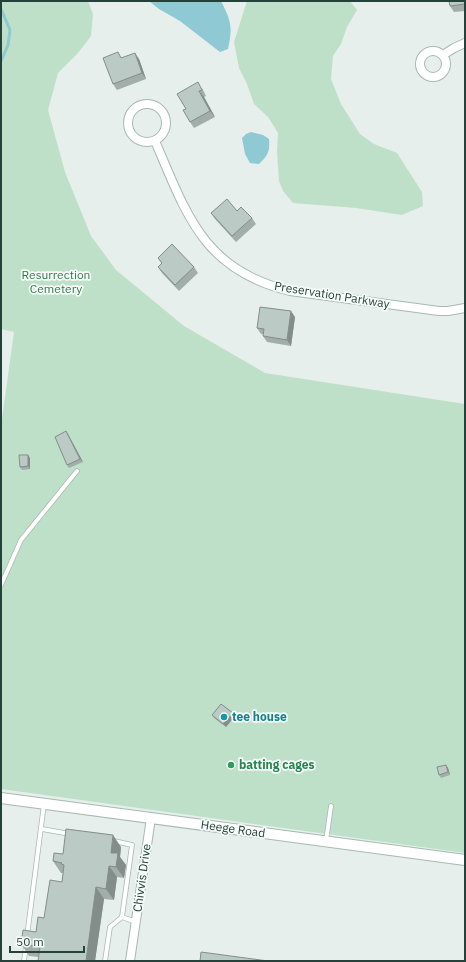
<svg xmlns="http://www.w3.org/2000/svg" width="466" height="962" font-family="'IBM Plex Sans',sans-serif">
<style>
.green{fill:#bfe0c8}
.water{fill:#8ec9d4}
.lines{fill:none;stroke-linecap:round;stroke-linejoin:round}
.stream{stroke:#8ec9d4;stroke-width:3}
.service-casing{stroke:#a8b8b2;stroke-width:5.5}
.minor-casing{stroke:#a8b8b2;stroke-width:10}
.tertiary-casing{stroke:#a8b8b2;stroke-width:12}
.service{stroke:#fff;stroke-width:4}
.minor{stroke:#fff;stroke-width:8}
.tertiary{stroke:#fff;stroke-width:10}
.wall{fill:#a1aea9}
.shaded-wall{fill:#838d89}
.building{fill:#bbcac4;stroke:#838d89}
.culture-dot{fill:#0f9aa8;stroke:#f7fbf9;stroke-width:1.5}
.leisure-dot{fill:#2e9e5b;stroke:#f7fbf9;stroke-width:1.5}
.labels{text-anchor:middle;stroke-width:3.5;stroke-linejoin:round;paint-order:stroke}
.park-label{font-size:12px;fill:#2d7a4b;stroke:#f7fbf9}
.street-label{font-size:12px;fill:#24423a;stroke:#f7fbf9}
.culture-label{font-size:12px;font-weight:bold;fill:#0d838f;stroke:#f7fbf9;text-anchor:start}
.leisure-label{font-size:12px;font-weight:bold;fill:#27864d;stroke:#f7fbf9;text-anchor:start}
</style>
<rect width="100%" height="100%" fill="#e6efeb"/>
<g class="green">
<polygon points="1,1 88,1 93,14 91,36 78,53 58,73 48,110 65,172 91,236 116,270 184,326 265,373 465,404 465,853 1,789 1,426 14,332 1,329"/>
<polygon points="247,1 350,1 357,10 347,27 341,44 333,56 331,79 341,104 360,134 374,144 397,153 422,192 423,206 402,215 356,208 293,203 283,191 279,181 277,152 278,133 268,117 254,104 247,84 239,68 234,42"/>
</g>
<g class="water">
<path d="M149 1H221C231 21 233 27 228 49L220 52 180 21 159 9Z"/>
<path d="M251 132 263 135 269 139C270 152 268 155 259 164L250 163 245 154 242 138 246 134Z"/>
</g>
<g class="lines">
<polyline class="stream" points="1,9 10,30 8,45 1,61"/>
<defs>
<g id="service">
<polyline points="1,585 21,540 77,471"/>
<polyline points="42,829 70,834"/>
<polyline points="326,841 331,806"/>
<polyline points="122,917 136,922"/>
<polyline points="27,936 44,804"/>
<polyline points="24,961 26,945"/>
<polyline points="105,961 110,927 122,917 132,845 114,841"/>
</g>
<g id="minor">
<circle cx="433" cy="64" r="13"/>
<polyline points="443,55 454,48 465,43"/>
<circle cx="147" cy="123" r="19"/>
<path d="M155 141C187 215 203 270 290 291L439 311H448L465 308"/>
<polyline points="130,961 151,818"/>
</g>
<polyline id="tertiary" points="1,798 465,860"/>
</defs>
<use href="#service" class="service-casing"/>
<use href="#minor" class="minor-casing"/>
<use href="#tertiary" class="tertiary-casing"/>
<use href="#service" class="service"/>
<use href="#minor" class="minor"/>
<use href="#tertiary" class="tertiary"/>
</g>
<g class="wall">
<polygon points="465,1 465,11 454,12 450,6"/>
<polygon points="122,58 139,59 146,79 117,90 113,84"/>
<polygon points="202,88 206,96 204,97 215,117 194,128 190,122 186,109"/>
<polygon points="237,211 252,218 256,224 236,242 215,219 211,213"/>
<polygon points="158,258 194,267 198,273 179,291 162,273 158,267 162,264"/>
<polygon points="295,317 291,346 267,342 263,336 263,334 261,334 257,328"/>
<polygon points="66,431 83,462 69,468 67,465"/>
<polygon points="30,458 30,469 22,470 20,467"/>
<polygon points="212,715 235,716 226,727 214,718"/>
<polygon points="446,765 448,768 450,775 441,778 439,775"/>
<polygon points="121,847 120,857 126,865 124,878 117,877 114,900 104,899 95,961 38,961 39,957 29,956 21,944 36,932 44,918 62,882 63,873 61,873 53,861 63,854"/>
</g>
<g class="shaded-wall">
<polygon points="135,53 139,59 146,79 142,73"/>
<polygon points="199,91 204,97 215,117 210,111"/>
<polygon points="291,311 295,317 291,346 287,340"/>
<polygon points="66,431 68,434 83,462 80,459"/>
<polygon points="28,455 30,458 30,469 28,466"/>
<polygon points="233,713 235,716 226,727 223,724"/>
<polygon points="446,765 448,768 450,775 448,772"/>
<polygon points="113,835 121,847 120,857 126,865 124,878 116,867 111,853"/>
<polygon points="109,866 117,877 114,900 106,889"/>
<polygon points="96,887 104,899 95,961 86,961"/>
</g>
<g class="building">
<polygon points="449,1 465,1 465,4 450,6"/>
<polygon points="118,52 121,58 135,53 142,73 113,84 103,58"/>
<polygon points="198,82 202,90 199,91 210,111 190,122 183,110 186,109 177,94"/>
<polygon points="227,199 237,211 241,207 252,218 232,236 211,213"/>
<polygon points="172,244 194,267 175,285 158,267 162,263 158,258"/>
<polygon points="260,307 291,311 287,340 263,336 264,329 257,328"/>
<polygon points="66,431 80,459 67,465 55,437"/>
<polygon points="19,455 28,455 28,466 20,467"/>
<polygon points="221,704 233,713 223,724 212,715"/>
<polygon points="446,765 448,772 439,775 437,767"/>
<polygon points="66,829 113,835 111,853 118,853 116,867 109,866 106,889 96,887 86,961 38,961 40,947 21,944 23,930 36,932 38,917 44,918 50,880 62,882 64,865 61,864 62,863 53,861 54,853 63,854"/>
<polygon points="201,952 268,961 200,961"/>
</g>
<circle class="culture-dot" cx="224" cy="717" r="4"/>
<circle class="leisure-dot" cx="231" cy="765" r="4"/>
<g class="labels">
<g class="park-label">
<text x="56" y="279">Resurrection<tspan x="56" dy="14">Cemetery</tspan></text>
</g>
<g class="street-label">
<text transform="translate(332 295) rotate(9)" y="4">Preservation Parkway</text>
<text transform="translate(233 829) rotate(8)" y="4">Heege Road</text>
<text transform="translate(142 878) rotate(-82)" y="4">Chivvis Drive</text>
</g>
<g class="culture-label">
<text x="232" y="721">tee house</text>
</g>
<g class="leisure-label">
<text x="239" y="769">batting cages</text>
</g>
</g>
<rect width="466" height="962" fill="none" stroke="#24423a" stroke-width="4"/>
<path d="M10 946v6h74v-6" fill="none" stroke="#24423a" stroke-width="2"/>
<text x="16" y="946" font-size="12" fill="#24423a" stroke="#f7fbf9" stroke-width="3" paint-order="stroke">50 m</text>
</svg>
